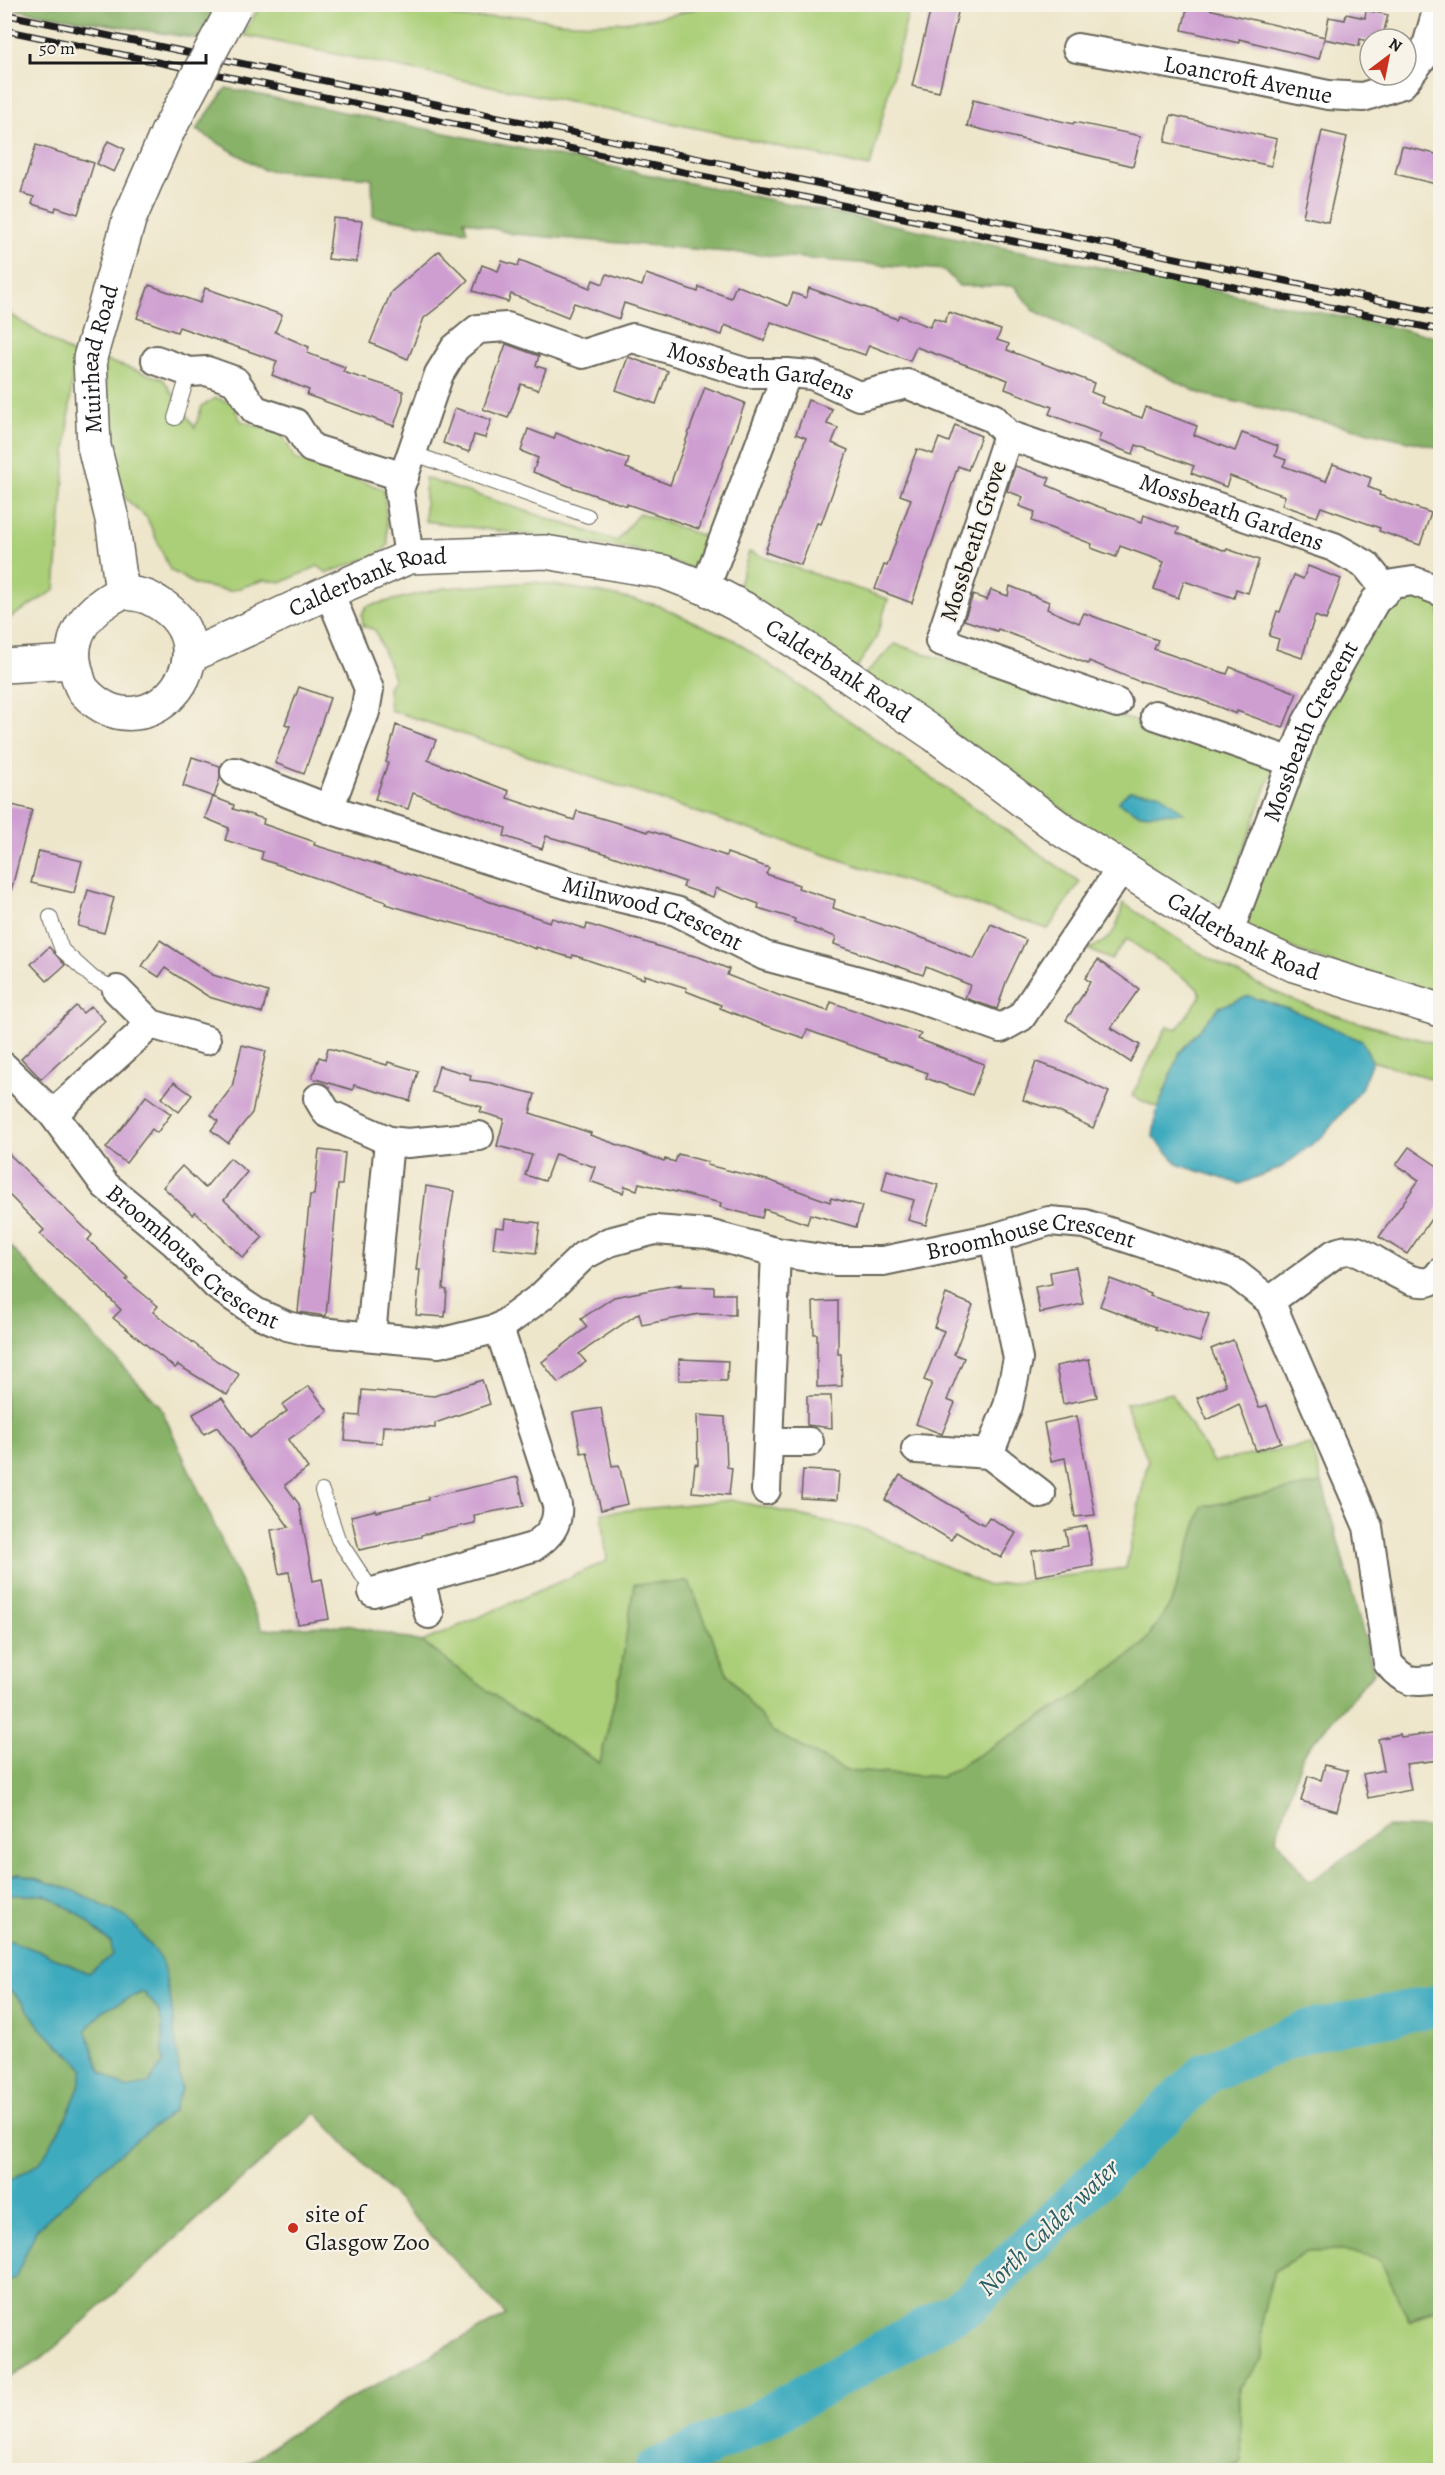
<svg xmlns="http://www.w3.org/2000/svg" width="1445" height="2475" font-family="Alegreya,serif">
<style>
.green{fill:#abcf78;stroke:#64764a;stroke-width:1.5}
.forest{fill:#88b268;stroke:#526742;stroke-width:1.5}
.water{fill:#3eaabe;stroke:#2d636d;stroke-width:1.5;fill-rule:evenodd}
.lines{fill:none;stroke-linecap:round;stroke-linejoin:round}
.river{stroke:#3eaabe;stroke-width:42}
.building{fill:#ce9ed1}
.lane-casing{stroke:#666359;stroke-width:16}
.street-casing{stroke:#666359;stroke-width:32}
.secondary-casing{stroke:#666359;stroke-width:36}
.lane{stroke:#fff;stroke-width:14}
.street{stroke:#fff;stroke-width:28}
.secondary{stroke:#fff;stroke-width:33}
.rail-casing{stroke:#1c1c1c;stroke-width:7}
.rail{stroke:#f7f3e8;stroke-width:4.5;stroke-dasharray:14;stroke-linecap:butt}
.secondary-bridge-casing{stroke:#666359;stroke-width:36;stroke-linecap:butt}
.secondary-bridge{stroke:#fff;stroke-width:33}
.poi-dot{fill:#c8321e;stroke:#f7f3e8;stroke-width:2}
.labels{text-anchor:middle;stroke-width:4.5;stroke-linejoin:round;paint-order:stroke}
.street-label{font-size:24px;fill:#1c1c1c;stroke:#f7f3e8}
.poi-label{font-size:24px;fill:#1c1c1c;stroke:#f7f3e8;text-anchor:start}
.water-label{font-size:26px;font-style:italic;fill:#2b5c65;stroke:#f7f3e8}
</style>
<rect width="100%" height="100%" fill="#f7f3e8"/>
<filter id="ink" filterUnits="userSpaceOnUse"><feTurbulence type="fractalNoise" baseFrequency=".0167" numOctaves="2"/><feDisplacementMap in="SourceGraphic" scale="12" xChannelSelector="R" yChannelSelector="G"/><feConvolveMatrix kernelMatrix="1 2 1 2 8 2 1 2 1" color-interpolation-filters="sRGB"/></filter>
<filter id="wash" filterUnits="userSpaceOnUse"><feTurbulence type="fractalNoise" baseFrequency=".008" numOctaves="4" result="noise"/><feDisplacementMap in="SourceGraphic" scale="24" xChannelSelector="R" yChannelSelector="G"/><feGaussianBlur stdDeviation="1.35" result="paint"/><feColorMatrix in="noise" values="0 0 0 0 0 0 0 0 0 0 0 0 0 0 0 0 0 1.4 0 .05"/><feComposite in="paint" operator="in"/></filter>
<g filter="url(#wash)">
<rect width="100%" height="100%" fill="#eee6cb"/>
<g class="green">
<path d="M261 4 434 5C457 27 488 15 517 16 535 17 553 22 572 23 613 25 668 19 707 5H910L870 167 705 130 243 35Z"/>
<polygon points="5,311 74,355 55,590 5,621"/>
<polygon points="104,360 163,379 195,428 202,406 216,398 232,403 241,421 282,434 295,459 384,489 388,545 380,554 327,573 318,566 283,582 264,580 230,591 196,585 170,570 147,518 126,499 107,448"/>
<polygon points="425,478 617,541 639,513 714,540 696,570 631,549 425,521"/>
<polygon points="749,552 888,599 876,638 855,670 738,588"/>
<polygon points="534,582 597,592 657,605 734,640 1080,882 1048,929 390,710 388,687 394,678 375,630 363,626 362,614 367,606 445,588"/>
<polygon points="1392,593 1440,597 1440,996 1376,980 1240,928 1314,720"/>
<polygon points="895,644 1274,766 1226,898 1209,908 864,675"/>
<path d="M1123 903C1177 939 1231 975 1291 999 1339 1019 1391 1031 1440 1045V1081L1372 1061 1362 1041 1300 1013 1249 996 1180 1052 1158 1108 1132 1096 1167 1026 1177 1029 1201 996 1197 987 1127 939 1111 960 1088 949C1113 940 1118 929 1123 903Z"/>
<polygon points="1171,1393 1213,1462 1311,1444 1322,1483 1202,1507 1171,1603 1143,1645 1079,1694 942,1777 846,1771 771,1731 728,1675 688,1582 634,1585 621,1671 600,1763 511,1708 422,1642 607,1561 602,1513 731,1500 866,1530 988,1586 1126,1568 1148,1460 1125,1404"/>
<polygon points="1306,2249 1343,2249 1381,2257 1410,2323 1436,2310 1440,2303 1440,2463 1438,2470 1223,2470 1240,2464 1240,2387 1263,2358 1259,2320 1274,2271"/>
</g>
<g class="forest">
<polygon points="4,5 222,5 199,39 5,8"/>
<polygon points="226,88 1440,337 1440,448 1201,394 1033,310 1014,286 959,286 944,270 513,234 464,220 467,231 373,216 372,178 264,170 196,130"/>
<polygon points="5,1241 160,1406 262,1629 347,1625 422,1642 511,1708 600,1763 621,1671 634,1584 689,1582 728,1675 772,1731 846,1771 942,1777 1079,1694 1143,1645 1171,1603 1202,1507 1322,1483 1374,1672 1303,1754 1276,1838 1309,1882 1387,1827 1440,1828 1440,2300 1435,2310 1409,2321 1380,2260 1343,2250 1307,2251 1274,2271 1262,2317 1262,2360 1239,2388 1242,2463 1221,2470 237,2470 318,2416 506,2315 316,2113 44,2357 5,2381 5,2281 15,2278 37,2229 109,2162 173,2111 181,2089 171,2002 161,1958 129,1919 75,1891 21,1874 5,1876"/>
<polygon points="5,1895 45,1895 79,1914 111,1943 113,1956 88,1973 44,1953 5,1939"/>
<path d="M4 1986C22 1997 29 2013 42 2029 55 2044 72 2054 84 2069L78 2090 67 2116 40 2164 5 2183Z"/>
<polygon points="143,1992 158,2009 162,2023 163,2063 148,2085 125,2088 101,2071 86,2031 103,2010"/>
</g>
<g class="water">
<polygon points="1129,791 1159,793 1184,813 1139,814 1118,802"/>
<polygon points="1249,996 1300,1013 1362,1041 1372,1061 1361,1089 1324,1135 1282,1167 1240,1184 1179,1165 1153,1137 1156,1113 1180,1052 1219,1007"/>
<path d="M21 1874 75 1891 129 1919 161 1958 171 2002 181 2089 173 2111 109 2162 37 2229 15 2278 5 2281V2183L40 2163 67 2116 78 2090 84 2069C72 2054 55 2044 42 2029 29 2013 22 1997 5 1986V1939L44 1953 88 1973 113 1955 111 1943 79 1914 45 1895H5V1876ZM143 1992 158 2009 162 2023 163 2063 148 2084 125 2088 101 2071 86 2031 103 2010Z"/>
</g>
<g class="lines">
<polyline class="river" points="655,2470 750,2426 969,2304 1206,2073 1304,2032 1440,2005"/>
</g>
<g id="blocks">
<g class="building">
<polygon points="932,4 960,4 939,92 912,86"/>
<polygon points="1188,4 1325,37 1329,17 1345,20 1346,14 1365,18 1366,10 1388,15 1382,39 1370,39 1370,42 1360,39 1359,46 1324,39 1319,59 1239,39 1239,43 1182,30"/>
<polygon points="973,100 1073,124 1074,122 1141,136 1133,166 967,126"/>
<polygon points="1171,115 1277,139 1271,166 1165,142"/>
<polygon points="1322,131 1347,137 1328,222 1303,216"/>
<polygon points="108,141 125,149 114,172 97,164"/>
<polygon points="36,145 94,163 78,214 56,207 55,211 32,204 34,197 21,193"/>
<polygon points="1402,146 1440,155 1440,185 1395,174"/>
<polygon points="333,218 362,221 357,262 328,259"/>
<polygon points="439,251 468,280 447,300 424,318 408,359 370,343 391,292"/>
<polygon points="520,260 590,288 593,280 603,284 607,274 642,286 646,274 698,292 699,287 731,298 736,285 788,306 793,293 806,298 809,288 897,319 899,315 930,327 934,318 945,322 949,312 1001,330 997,340 1009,344 1007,350 1094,383 1091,392 1103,397 1101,403 1142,418 1146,407 1197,426 1194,435 1235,451 1242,433 1278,446 1275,456 1286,460 1283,466 1326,481 1333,464 1371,478 1368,487 1380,492 1379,495 1431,513 1420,545 1379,531 1380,528 1321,507 1317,517 1282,505 1285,496 1230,476 1226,487 1191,473 1194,466 1136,445 1133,454 1098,441 1101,434 1049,414 1052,407 1005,389 1008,380 916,347 910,361 869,345 865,355 771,322 764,341 725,325 722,335 624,303 619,319 574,303 568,317 511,294 508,302 473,291 482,265 498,271 502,261 518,266"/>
<polygon points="149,285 200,303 205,288 282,315 275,332 309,347 307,353 345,367 343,372 403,391 403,399 394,426 307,395 309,390 272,375 277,361 179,327 177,332 137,318"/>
<polygon points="506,344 539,356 536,366 546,369 538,390 521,384 508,418 483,409"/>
<polygon points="628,357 668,371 656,404 616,390"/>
<polygon points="705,387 745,403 699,529 627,504 627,506 574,488 533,472 538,458 521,451 528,429 554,439 556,433 608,454 609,452 629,459 626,468 670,485"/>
<polygon points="808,400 832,409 827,424 838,428 832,443 848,450 821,524 817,523 801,565 765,552 806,438 796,434"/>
<polygon points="455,408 491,420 485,438 474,435 469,452 443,443"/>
<polygon points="955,425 981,436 968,470 958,466 912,603 875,589 884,565 887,566 911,499 900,495 917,449 933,454 939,438 949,442"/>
<polygon points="1015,466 1050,478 1047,485 1094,505 1142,522 1144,515 1179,528 1177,533 1226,551 1227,549 1259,560 1248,593 1236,589 1234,598 1184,581 1178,598 1154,589 1164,562 1120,546 1116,557 1091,548 1092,544 1032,521 1035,512 1019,506 1023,497 1007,491"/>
<polygon points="1308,566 1341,579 1326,620 1315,616 1302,658 1276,649 1279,639 1269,636 1277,611 1280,612 1294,575 1303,579"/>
<polygon points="1010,586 1049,602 1047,609 1079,623 1084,613 1158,640 1154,649 1227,674 1230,667 1297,693 1283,728 1237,711 1236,714 1194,697 1140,681 1140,682 1089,661 1088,664 998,629 997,631 964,620 973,595 987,600 991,590 1008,596"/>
<polygon points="299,687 330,698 304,774 275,763 290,726 285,724"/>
<polygon points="396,725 436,740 428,760 509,791 507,798 574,820 577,811 648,832 648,830 726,856 727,853 769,868 766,874 799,885 798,888 835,900 833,908 928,940 974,959 991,924 1026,940 1006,982 997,1009 965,998 970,985 926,967 923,975 834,944 836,937 794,922 795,919 758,908 759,904 716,888 713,897 683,887 685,882 652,870 601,852 546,836 542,849 504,836 506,828 413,793 408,809 375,799 388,763 386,762"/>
<polygon points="192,757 220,766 220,778 214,797 183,786"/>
<polygon points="213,797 234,805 233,809 264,819 263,824 315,842 314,845 396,870 550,922 552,918 586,929 587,924 670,950 699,957 729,969 727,975 778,995 828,1011 831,1002 921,1034 918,1039 984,1064 972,1095 926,1078 928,1073 807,1030 804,1038 758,1023 720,1008 721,1005 686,991 687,988 645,975 644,979 573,955 572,958 536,947 536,949 506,938 385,904 386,902 261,859 263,852 225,840 229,828 205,818"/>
<polygon points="4,803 32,810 11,891 4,890"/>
<polygon points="39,851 82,861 74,893 31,883"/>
<polygon points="88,890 114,898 104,933 78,926"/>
<polygon points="160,940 213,975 268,992 262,1013 209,997 165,968 159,977 142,966"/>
<polygon points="49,947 65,965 47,981 31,964"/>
<polygon points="1098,960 1139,989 1111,1028 1140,1045 1130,1062 1066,1020 1084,993 1090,982 1085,978"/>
<polygon points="76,1006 83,1013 91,1006 105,1021 41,1079 21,1058"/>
<polygon points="242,1045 266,1051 252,1113 228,1143 211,1130 218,1121 211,1115 232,1087"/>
<polygon points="328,1048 387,1065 388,1062 418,1071 410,1101 354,1085 353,1090 312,1078 319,1057 325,1059"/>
<polygon points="1036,1062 1063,1071 1109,1092 1093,1128 1055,1110 1023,1100"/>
<polygon points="439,1066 471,1075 470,1080 491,1083 535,1094 530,1113 591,1133 590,1135 664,1161 665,1159 675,1162 678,1154 708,1162 707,1165 771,1181 830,1202 831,1198 862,1206 856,1227 810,1214 807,1224 764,1209 762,1218 720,1207 721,1203 639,1183 637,1190 625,1186 623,1193 590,1181 595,1167 555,1154 545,1181 525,1175 532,1155 497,1146 504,1119 480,1112 482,1107 432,1092"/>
<polygon points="174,1082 192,1095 179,1112 162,1098"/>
<polygon points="146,1096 171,1114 157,1133 152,1129 126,1163 106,1148"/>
<polygon points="1409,1147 1440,1168 1440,1206 1407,1254 1379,1237 1419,1180 1396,1165"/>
<polygon points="4,1149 92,1235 88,1240 128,1278 126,1280 158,1306 153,1312 217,1361 239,1374 227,1395 178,1365 175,1368 113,1318 121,1310 86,1274 40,1234 44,1230 4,1190"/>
<polygon points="319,1150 345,1153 342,1185 338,1185 326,1316 298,1312 310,1195 314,1195"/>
<polygon points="230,1158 247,1172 224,1200 263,1237 243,1258 195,1212 193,1215 163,1187 182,1166 205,1188"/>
<polygon points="887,1170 938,1185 926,1225 908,1220 914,1200 882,1191"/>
<polygon points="426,1186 454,1191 448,1227 443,1289 447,1290 445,1317 416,1315 420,1270 416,1270"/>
<polygon points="505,1219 540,1223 536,1253 493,1248 496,1227 504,1228"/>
<polygon points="1076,1267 1083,1304 1040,1313 1035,1287 1052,1284 1050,1272"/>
<polygon points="1110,1279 1151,1294 1150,1296 1209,1314 1200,1342 1155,1329 1156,1327 1100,1306"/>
<polygon points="682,1284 679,1286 714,1287 714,1294 735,1294 735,1315 699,1314 642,1325 639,1313 579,1354 586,1362 558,1383 542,1362 587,1327 581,1319 614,1297"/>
<polygon points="946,1294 973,1305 954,1354 964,1358 947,1400 955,1403 942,1434 916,1424 932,1383 924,1380 944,1331 934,1327"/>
<polygon points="838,1301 838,1354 841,1354 842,1386 817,1387 817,1334 814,1334 813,1302"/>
<polygon points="1233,1340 1259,1408 1267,1405 1281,1442 1256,1451 1239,1404 1207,1420 1197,1398 1226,1385 1211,1349"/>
<polygon points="679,1359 728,1361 727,1381 679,1380"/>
<polygon points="1089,1359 1097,1397 1063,1404 1056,1366"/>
<polygon points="482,1380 490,1404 435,1423 435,1428 383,1426 382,1443 345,1440 347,1415 360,1416 362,1390 434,1396"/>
<polygon points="309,1386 328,1411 288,1440 308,1468 285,1485 299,1504 313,1581 322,1579 329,1619 298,1624 289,1572 279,1574 271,1530 289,1527 217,1427 204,1434 193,1414 222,1398 250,1438 287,1411 282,1405"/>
<polygon points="807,1396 831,1396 832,1428 807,1425"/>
<polygon points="601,1408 612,1466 619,1465 628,1504 601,1510 587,1452 581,1453 573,1413"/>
<polygon points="697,1415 725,1417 727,1467 732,1468 729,1495 692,1492 695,1464 698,1465"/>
<polygon points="1077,1416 1095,1515 1075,1517 1065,1458 1051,1461 1044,1423"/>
<polygon points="803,1470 839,1472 837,1500 801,1498"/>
<polygon points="900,1475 984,1525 989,1517 1016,1533 1001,1558 956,1532 951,1540 885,1500"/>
<polygon points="518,1477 524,1506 474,1515 475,1523 421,1535 421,1537 359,1550 351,1516 376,1510 376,1512 428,1500 428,1497"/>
<polygon points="1087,1526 1093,1566 1036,1576 1032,1551 1068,1545 1065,1530"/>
<polygon points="1440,1732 1440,1760 1406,1764 1411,1790 1368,1798 1363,1774 1384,1770 1378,1739 1400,1734 1401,1737"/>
<polygon points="1325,1765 1348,1771 1337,1811 1301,1801 1308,1776 1321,1780"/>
</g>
</g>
</g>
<g filter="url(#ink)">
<use href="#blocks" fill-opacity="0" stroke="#666359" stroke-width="1.5"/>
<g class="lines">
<defs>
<g id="lane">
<polyline points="175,418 189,372"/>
<polyline points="412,453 588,516"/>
<polyline points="50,917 62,950 93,978 117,990"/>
<polyline points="322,1491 338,1539 373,1592"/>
</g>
<g id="street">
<path id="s1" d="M1077 48 1232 75 1328 95 1363 97 1402 84 1424 56 1437 11 1436 4"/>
<polyline points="156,360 189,372 207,371 235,381 255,410 295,423 311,448 404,477"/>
<polyline points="1008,435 940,641 1117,703"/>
<path id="s2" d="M409 557 399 490 439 374 455 348 478 329 507 327 583 354 633 338 747 373H787L812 375 859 396 907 384 993 418 1008 435 1334 547 1366 565 1386 590"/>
<polyline points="705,588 787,373"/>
<path id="s3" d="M329 592 369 689 365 712 329 809 575 887 676 911 765 956 904 993 1001 1028 1021 1017 1122 867"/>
<polyline points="1155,715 1292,762"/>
<polyline points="235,772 329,809"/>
<path id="s4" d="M1228 934 1307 722 1375 601 1393 584 1413 581 1440 591"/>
<polyline points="117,990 151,1024 206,1040"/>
<path id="s5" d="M4 1067 53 1114 105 1185 175 1243 217 1286 257 1313 287 1326 309 1331 439 1343 499 1328 542 1296 583 1256 609 1242 655 1230 708 1234 776 1252 835 1261H883L994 1238 1049 1221 1085 1224 1236 1274 1270 1301 1368 1527 1388 1663C1406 1685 1414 1682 1440 1679"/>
<polyline points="318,1098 327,1113 389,1141 408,1143 479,1136"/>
<polyline points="53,1114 151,1024"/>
<path d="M1270 1301 1334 1254C1342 1250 1348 1249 1357 1251 1377 1257 1422 1301 1440 1273"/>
<polyline points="371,1336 389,1141"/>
<polyline points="769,1442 809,1442"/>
<polyline points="916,1449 989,1454 1041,1494"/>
<polyline points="989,1454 1008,1406 1018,1359 994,1238"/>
<polyline points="766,1490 776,1252"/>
<polyline points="420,1579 429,1614"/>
<path d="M373 1592 533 1547C549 1536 559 1525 557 1505L499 1328"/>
</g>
<g id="secondary">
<path id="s6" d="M122 592 112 519 94 446 90 358 129 220 167 133"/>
<path d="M122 592C131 594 141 594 149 598 244 643 149 763 84 691 79 685 78 677 76 670 65 633 92 607 122 592Z"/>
<path id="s7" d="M190 656 329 592 409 557 545 552 664 572 705 588 745 609 850 677 935 735 1062 830 1228 934 1294 965 1440 1010"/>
<polyline points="4,666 73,662"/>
</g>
</defs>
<use href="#lane" class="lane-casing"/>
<use href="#street" class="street-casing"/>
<use href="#secondary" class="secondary-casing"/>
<use href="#lane" class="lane"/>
<use href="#street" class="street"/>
<use href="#secondary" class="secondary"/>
<defs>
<g id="rail">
<polyline points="4,14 1440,313"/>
<polyline points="4,30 1440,330"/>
</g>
</defs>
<use href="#rail" class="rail-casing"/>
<use href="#rail" class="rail"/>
<defs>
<polyline id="secondary-bridge" points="167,133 234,7"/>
</defs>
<use href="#secondary-bridge" class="secondary-bridge-casing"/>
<use href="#secondary-bridge" class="secondary-bridge"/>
</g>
</g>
<circle class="poi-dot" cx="293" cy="2228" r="6"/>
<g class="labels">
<g class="street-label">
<text dy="8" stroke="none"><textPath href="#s1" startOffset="174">Loancroft Avenue</textPath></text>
<text dy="8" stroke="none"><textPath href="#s6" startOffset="237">Muirhead Road</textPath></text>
<text dy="8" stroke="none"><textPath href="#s2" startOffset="546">Mossbeath Gardens</textPath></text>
<text dy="8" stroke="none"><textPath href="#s2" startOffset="1050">Mossbeath Gardens</textPath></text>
<text transform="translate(973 541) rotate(-72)" y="8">Mossbeath Grove</text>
<text dy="8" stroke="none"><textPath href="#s7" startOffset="194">Calderbank Road</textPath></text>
<text dy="8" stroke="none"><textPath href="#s7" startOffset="698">Calderbank Road</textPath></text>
<text dy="8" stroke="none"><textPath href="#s4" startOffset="219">Mossbeath Crescent</textPath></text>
<text dy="8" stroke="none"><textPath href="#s3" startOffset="572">Milnwood Crescent</textPath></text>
<text dy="8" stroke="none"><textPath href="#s7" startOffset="1184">Calderbank Road</textPath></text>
<text dy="8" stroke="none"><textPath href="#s5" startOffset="1174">Broomhouse Crescent</textPath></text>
<text dy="8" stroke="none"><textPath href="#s5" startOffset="270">Broomhouse Crescent</textPath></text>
</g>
<g class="poi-label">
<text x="305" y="2222">site of<tspan x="305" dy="28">Glasgow Zoo</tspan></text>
</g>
<g class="water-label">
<text transform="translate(1048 2227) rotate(-44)" y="9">North Calder water</text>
</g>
</g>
<rect width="1445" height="2475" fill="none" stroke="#f7f3e8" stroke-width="24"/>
<g transform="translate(1388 57) rotate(32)"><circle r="28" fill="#f7f3e8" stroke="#9f9d96" stroke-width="1.5"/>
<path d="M0-4.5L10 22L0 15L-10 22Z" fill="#c8321e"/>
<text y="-9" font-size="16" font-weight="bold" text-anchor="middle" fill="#1c1c1c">N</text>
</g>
<path d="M30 54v9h176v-9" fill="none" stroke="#1c1c1c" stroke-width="3"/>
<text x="39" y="54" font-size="18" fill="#1c1c1c" stroke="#f7f3e8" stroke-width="4.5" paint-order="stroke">50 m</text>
</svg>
